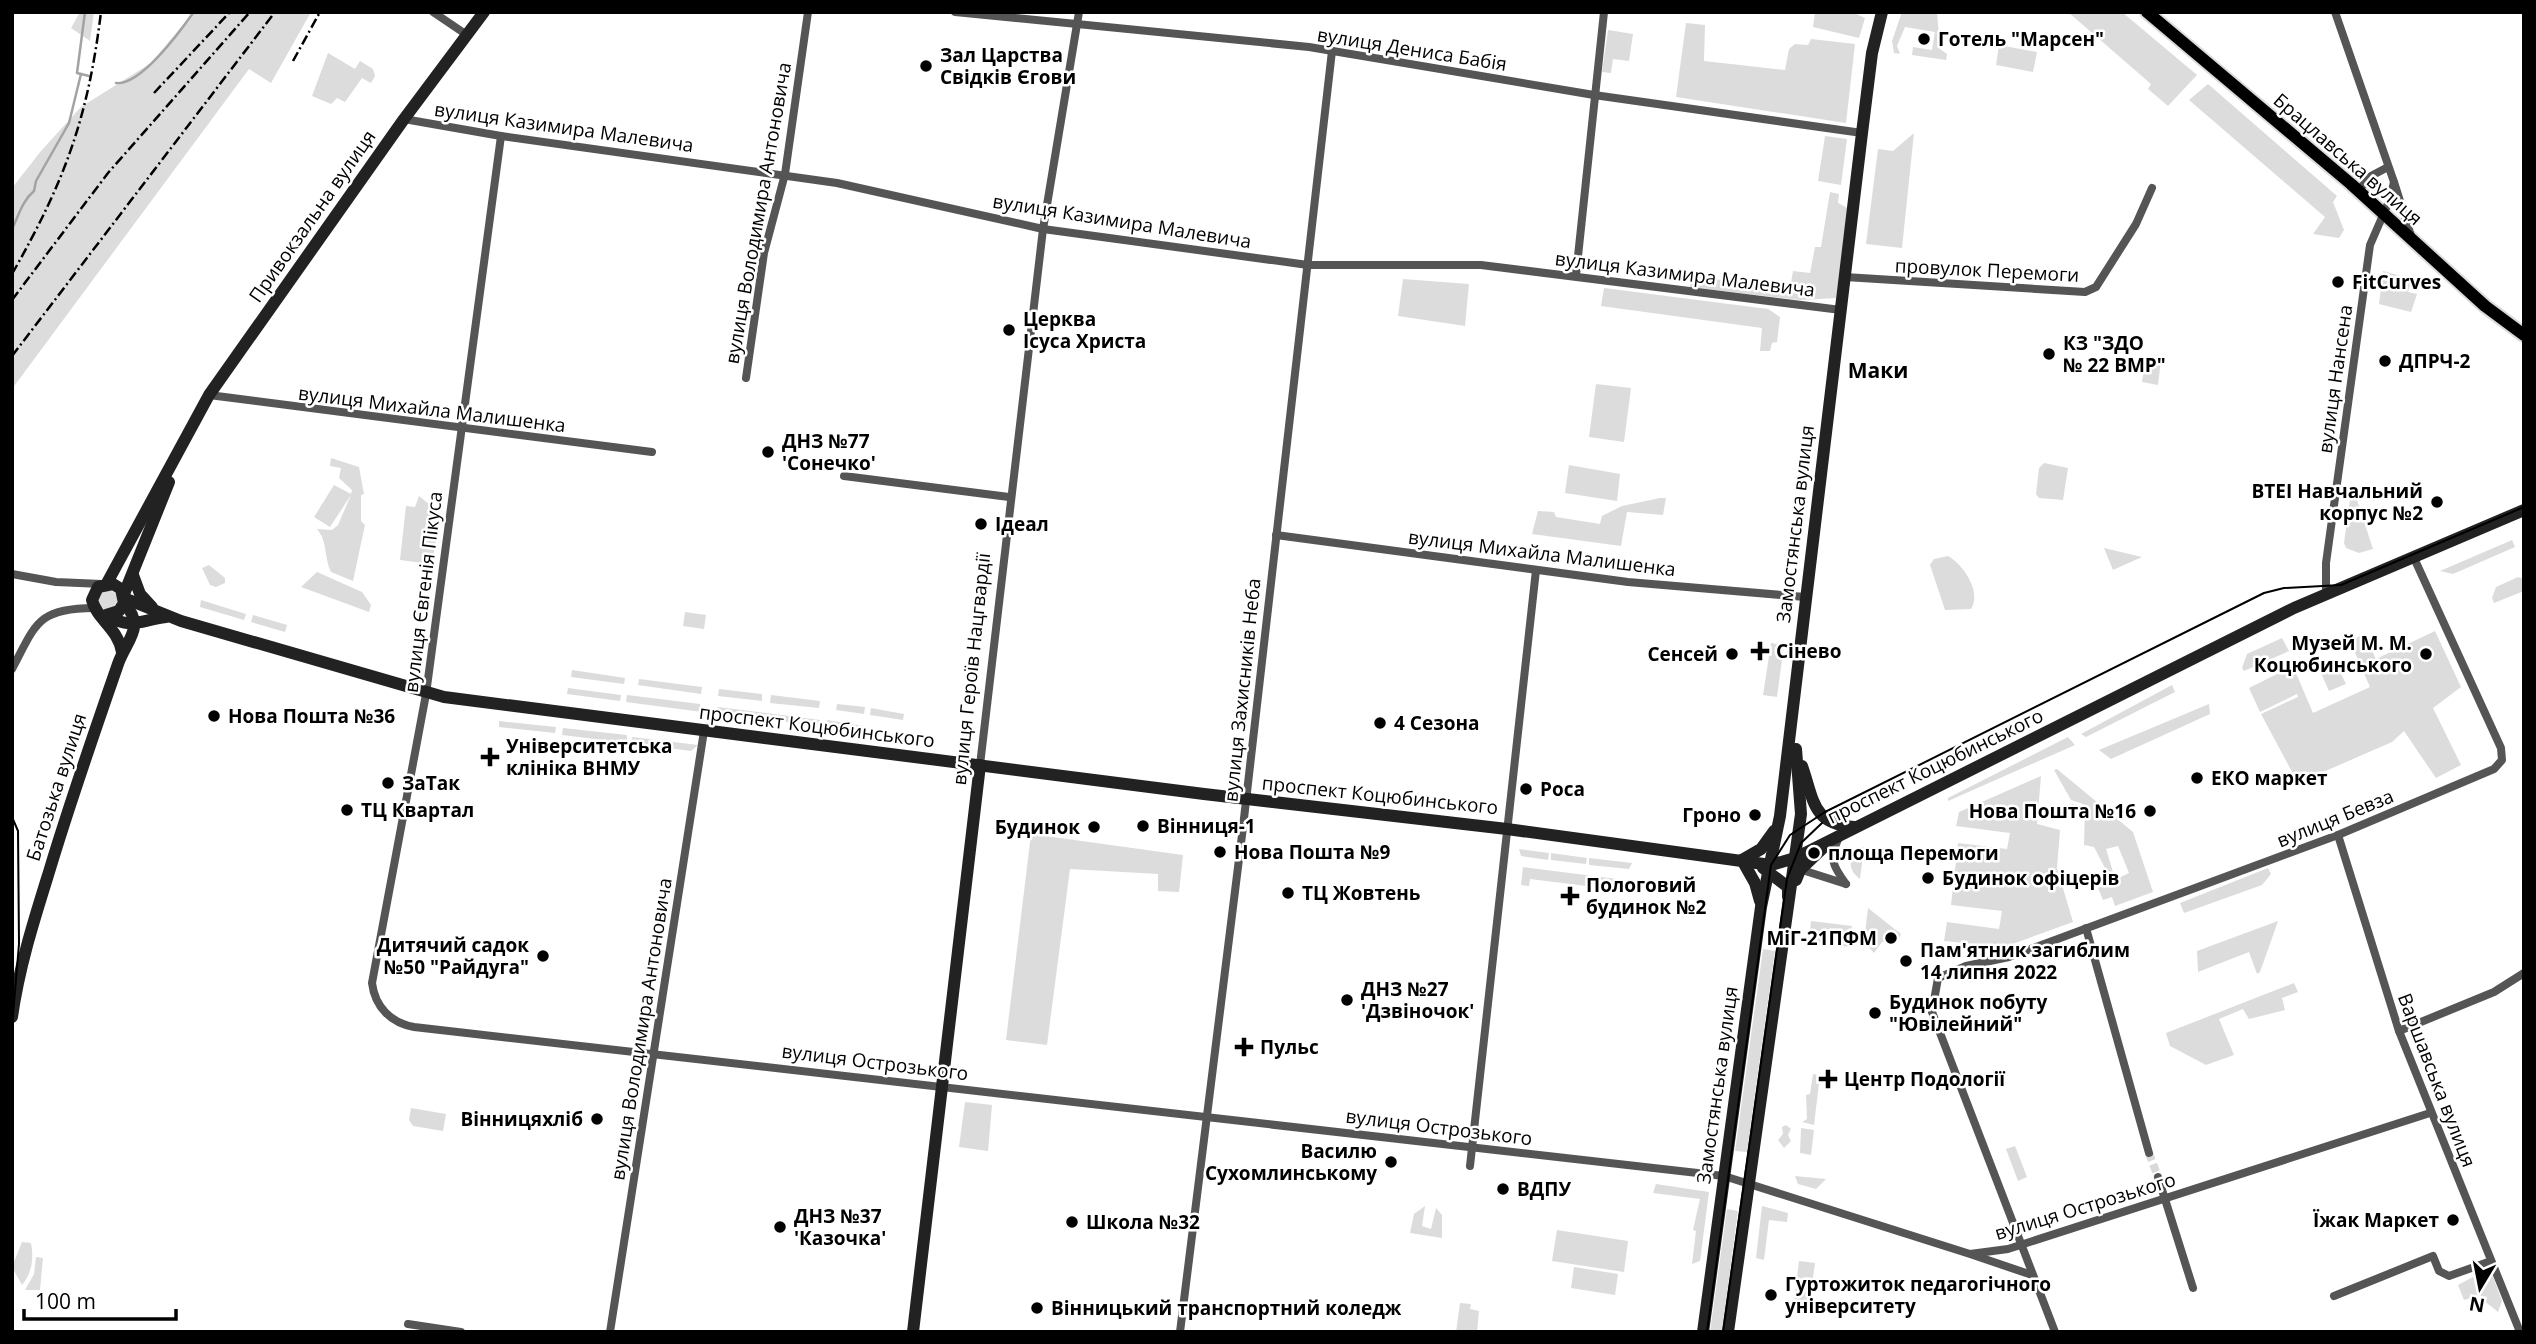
<svg xmlns="http://www.w3.org/2000/svg" width="2536" height="1344" font-family="'Open Sans',sans-serif">
<style>
.green{fill:#dcdcdc}
.lines{fill:none;stroke-linecap:round;stroke-linejoin:round}
.stream{stroke:#a3a3a3;stroke-width:2.5}
.street-tunnel{stroke:#d9d9d9;stroke-width:8;stroke-dasharray:8 4;stroke-linecap:butt}
.primary-casing{stroke:#dbdbdb;stroke-width:16}
.street{stroke:#555;stroke-width:8}
.secondary{stroke:#222;stroke-width:12}
.primary{stroke:#000;stroke-width:12}
.tram{stroke:#000;stroke-width:2}
.rail{stroke:#000;stroke-width:2.5;stroke-dasharray:10 3.5 2 3.5;stroke-linecap:butt}
.poi-dot{fill:#000;stroke:#fff;stroke-width:2.5}
.labels{text-anchor:middle;stroke-width:5;stroke-linejoin:round;paint-order:stroke}
.poi-label{font-size:19px;font-weight:bold;fill:#000;stroke:#fff;text-anchor:start}
.street-label{font-size:19px;fill:#000;stroke:#fff}
.neighbourhood-label{font-size:21px;font-weight:bold;fill:#000;stroke:#fff}
</style>
<rect width="100%" height="100%" fill="#fff"/>
<g class="green">
<polygon points="80,12 94,12 90,41 71,28"/>
<polygon points="194,12 311,12 271,83 249,69 12,389 12,188 41,151 81,107 151,63"/>
<polygon points="1815,12 1852,12 1865,18 1859,38 1813,27"/>
<polygon points="1902,12 1937,12 1940,49 1947,54 1946,60 1912,55 1913,47 1932,50 1935,32 1905,27 1897,46 1900,54 1894,53 1892,41"/>
<polygon points="2068,12 2122,12 2197,75 2168,106 2148,89 2151,84"/>
<polygon points="1686,23 1705,25 1704,61 1785,70 1789,49 1795,44 1808,45 1811,39 1855,44 1846,123 1676,97"/>
<polygon points="1608,30 1633,34 1629,61 1613,59 1611,73 1602,72"/>
<polygon points="1999,45 2037,52 2033,72 1996,65"/>
<polygon points="328,53 355,69 360,61 373,69 375,76 371,83 362,78 345,102 337,98 331,104 312,96"/>
<polygon points="2208,84 2337,196 2333,202 2344,230 2339,238 2313,234 2325,217 2189,100"/>
<polygon points="1914,133 1902,248 1866,244 1878,149 1893,151"/>
<polygon points="1825,136 1847,139 1841,185 1818,181"/>
<polygon points="1830,192 1839,194 1838,203 1849,209 1836,298 1800,300 1690,287 1692,276 1790,289 1793,271 1810,273 1815,247 1821,247"/>
<polygon points="2383,271 2412,279 2408,292 2417,294 2411,312 2379,304"/>
<polygon points="1403,279 1469,284 1465,326 1398,316"/>
<polygon points="1604,288 1768,309 1780,317 1777,342 1772,343 1770,351 1760,351 1762,328 1601,306"/>
<polygon points="2146,357 2161,360 2158,385 2142,382"/>
<polygon points="1596,384 1631,388 1624,442 1589,437"/>
<path d="M331 458 359 467 364 494 361 495V521L365 525 353 581 331 572C324 558 328 542 317 529L332 530 338 525 351 495 330 527 314 517 334 485 351 494 352 490 339 478 341 468 330 466Z"/>
<polygon points="2044,463 2068,468 2063,500 2039,498 2036,494 2039,468"/>
<polygon points="1569,465 1620,474 1617,501 1565,493"/>
<polygon points="2352,485 2373,549 2359,553 2346,548 2344,543"/>
<polygon points="419,496 441,514 433,557 422,563 400,560 406,506 415,507"/>
<polygon points="1660,498 1666,498 1663,515 1627,512 1621,546 1532,534 1538,511 1554,512 1556,517 1600,524 1602,516 1622,506"/>
<polygon points="2512,540 2515,547 2453,574 2440,571"/>
<polygon points="2104,548 2142,557 2113,570"/>
<path d="M1948 556C1963 564 1982 592 1971 609L1945 610 1930 565 1934 559Z"/>
<polygon points="209,565 225,578 225,583 216,587 210,585 202,568"/>
<polygon points="317,572 362,592 371,605 369,612 301,587"/>
<polygon points="2518,577 2524,579 2524,591 2494,603 2492,598 2496,587"/>
<circle cx="108" cy="600" r="10"/>
<polygon points="201,600 246,614 244,620 200,607"/>
<polygon points="685,612 706,615 704,629 683,626"/>
<polygon points="253,615 287,625 285,632 251,622"/>
<polygon points="2435,631 2461,687 2433,708 2461,765 2436,778 2404,731 2392,742 2298,783 2261,714 2298,697 2297,694 2260,712 2249,688 2293,666 2313,713 2370,687 2350,641 2364,634 2376,659"/>
<polygon points="2282,638 2289,651 2244,671 2242,668 2247,654"/>
<polygon points="1771,643 1784,645 1777,697 1763,695"/>
<polygon points="2337,666 2346,684 2329,691 2321,673 2327,670 2329,674 2333,672 2331,668"/>
<polygon points="572,670 625,678 624,684 571,677"/>
<polygon points="639,679 702,687 701,694 638,685"/>
<polygon points="2172,685 2175,692 2086,737 2081,734"/>
<polygon points="568,688 621,695 620,701 567,694"/>
<polygon points="719,689 762,694 762,701 718,696"/>
<polygon points="627,695 700,704 702,712 626,702"/>
<polygon points="771,695 820,701 819,708 770,703"/>
<polygon points="837,704 865,707 864,714 836,710"/>
<polygon points="2209,704 2210,714 2111,759 2099,750"/>
<polygon points="718,707 820,720 820,726 713,713"/>
<polygon points="871,708 904,714 903,720 870,715"/>
<polygon points="827,720 863,726 863,732 826,727"/>
<polygon points="499,721 556,727 555,733 499,727"/>
<polygon points="563,728 627,735 627,743 562,735"/>
<polygon points="632,737 698,745 691,751 631,743"/>
<polygon points="2068,737 2075,745 1948,801 1948,798"/>
<polygon points="2057,769 2133,832 2153,892 2115,906 2112,897 2103,900 2098,888 2129,873 2118,846 2106,849 2113,872 2108,874 2094,847 2084,845 2085,809 2083,804 2071,800 2054,770"/>
<polygon points="2041,776 2037,824 2060,830 2057,868 2073,922 2004,947 1944,941 1947,922 1999,929 2002,911 1951,905 1958,843 2007,849 2010,833 1956,826 1959,812"/>
<circle cx="2073" cy="812" r="8"/>
<polygon points="1031,834 1183,855 1179,892 1158,891 1158,874 1070,869 1047,1045 1006,1040"/>
<path d="M1864 847 1860 879C1846 869 1848 854 1864 847Z"/>
<polygon points="1519,849 1549,853 1548,860 1521,856"/>
<polygon points="1551,853 1587,858 1586,864 1551,860"/>
<polygon points="1589,858 1632,863 1629,869 1589,865"/>
<polygon points="1523,867 1625,880 1627,891 1530,879 1529,886 1521,885"/>
<polygon points="2268,868 2271,874 2262,885 2184,913 2180,903"/>
<polygon points="1868,908 1901,934 1898,941 1882,942 1874,953 1864,942"/>
<polygon points="1811,921 1852,926 1850,947 1809,942"/>
<polygon points="2278,921 2260,972 2257,974 2249,952 2198,972 2197,951"/>
<polygon points="1763,949 1775,951 1747,1152 1735,1151"/>
<polygon points="2294,983 2298,992 2282,998 2285,1010 2249,1019 2243,1009 2219,1019 2234,1055 2206,1065 2170,1046 2166,1033"/>
<polygon points="1813,1074 1820,1075 1814,1125 1802,1122 1807,1119 1806,1095 1810,1094"/>
<polygon points="965,1102 992,1105 988,1151 959,1147"/>
<polygon points="411,1108 446,1114 443,1131 413,1126 409,1120"/>
<polygon points="1786,1125 1791,1129 1788,1135 1791,1141 1784,1148 1778,1140 1783,1134 1782,1127"/>
<polygon points="1801,1128 1814,1130 1811,1155 1800,1153"/>
<polygon points="2015,1146 2027,1177 2018,1181 2006,1149"/>
<polygon points="1795,1176 1826,1179 1816,1189 1798,1184"/>
<polygon points="1656,1184 1709,1192 1700,1261 1692,1264 1696,1231 1693,1230 1700,1199 1653,1193"/>
<polygon points="1425,1206 1422,1226 1431,1229 1436,1208 1442,1215 1442,1238 1410,1233 1414,1214"/>
<polygon points="1762,1206 1788,1213 1787,1222 1769,1220 1764,1260 1756,1258"/>
<polygon points="1727,1209 1738,1211 1722,1332 1710,1332"/>
<polygon points="1557,1230 1628,1241 1624,1272 1552,1261"/>
<path d="M22 1242 31 1243C34 1258 32 1273 22 1285L12 1267Z"/>
<polygon points="36,1257 43,1258 40,1290 25,1290 34,1274"/>
<polygon points="1799,1261 1815,1263 1809,1306 1794,1303"/>
<polygon points="1574,1267 1618,1274 1615,1295 1571,1288"/>
<path d="M2486 1270 2492 1274 2502 1301 2498 1312C2488 1303 2478 1295 2464 1300L2458 1285Z"/>
<polygon points="1460,1303 1471,1304 1470,1309 1479,1311 1477,1332 1456,1332"/>
</g>
<g class="lines">
<g class="stream">
<polyline points="85,12 77,73 89,76"/>
<path d="M116 83C140 86 179 33 193 13L198 12"/>
<path d="M12 229C19 215 22 201 34 191L36 181 69 123 81 74"/>
</g>
<polyline class="street-tunnel" points="2149,1153 2158,1177"/>
<defs>
<polyline id="primary" points="2147,12 2351,184 2485,306 2524,335"/>
</defs>
<use href="#primary" class="primary-casing"/>
<g class="street">
<polyline points="433,12 467,35"/>
<polyline points="955,12 1309,47 1594,95 1862,133"/>
<polyline points="404,119 501,136 837,183 1043,229 1308,265 1481,265 1841,310"/>
<path d="M501 136 426 694 372 983C375 1007 391 1023 414 1027L1724 1176 1970 1254 2008 1249 2430 1113"/>
<polyline points="2394,182 2412,239"/>
<polyline points="2358,191 2371,176 2388,167"/>
<polyline points="1576,275 1604,12"/>
<polyline points="1845,277 2085,292 2096,287 2136,224 2152,188"/>
<polyline points="746,378 764,253 785,174 808,12"/>
<polyline points="209,395 652,452"/>
<polyline points="844,476 1009,497"/>
<polyline points="1276,535 1628,582 1805,597"/>
<polyline points="12,574 56,582 102,584"/>
<polyline points="2326,594 2326,563 2370,245 2390,199 2394,182 2335,12"/>
<path d="M12 669C37 622 37 609 95 608"/>
<polyline points="980,765 1043,229 1079,12"/>
<polyline points="2338,835 2399,1031 2520,1332"/>
<path d="M1839 837C1829 859 1832 865 1846 884"/>
<polyline points="1799,869 1846,884"/>
<polyline points="2086,928 2149,1153"/>
<polyline points="2399,1031 2494,992 2524,973"/>
<polyline points="1470,1166 1536,570"/>
<polyline points="2158,1177 2193,1288"/>
<polyline points="1973,1255 2032,1275"/>
<polyline points="2334,1296 2433,1256 2439,1271 2449,1276 2491,1261"/>
<polyline points="408,1324 461,1332"/>
<polyline points="610,1332 704,731"/>
<polyline points="1180,1332 1243,827 1332,51"/>
<polyline points="2055,1332 1932,1012 1938,978 1966,966 2009,957 2338,835 2494,769 2502,760 2501,748 2414,558"/>
</g>
<g class="secondary">
<polyline points="133,575 140,594 152,607"/>
<polyline points="107,583 209,395 404,119 484,12"/>
<polyline points="124,594 169,482"/>
<polyline points="124,598 181,621 444,697 1204,794 1507,829 1771,865 1795,858 2294,608 2524,510"/>
<path d="M106 615 119 611 124 603 121 589 113 584 98 587 92 600C97 620 118 628 122 652"/>
<path d="M107 616C133 630 140 620 166 617"/>
<path d="M1802 766C1814 800 1812 824 1854 827"/>
<polyline points="1742,860 1761,849 1774,831"/>
<polyline points="1742,860 1755,883 1760,901"/>
<polyline points="1763,868 1788,887 1788,897"/>
<polyline points="1796,880 1800,870 1822,849"/>
<path d="M12 1017C19 967 34 920 49 872 70 802 94 733 118 664 127 639 146 627 124 603"/>
<polyline points="913,1332 980,765"/>
<polyline points="1703,1332 1761,907 1780,816 1862,133 1872,53 1882,12"/>
<polyline points="1728,1332 1801,814 1796,749"/>
</g>
<use href="#primary" class="primary"/>
<g class="tram">
<polyline points="12,817 18,831 19,944 12,1027"/>
<polyline points="1707,1332 1771,865 1790,835 1825,812 2264,593 2284,588 2341,585 2524,507"/>
<polyline points="1723,1332 1787,879 1801,843 1822,823"/>
</g>
<g class="rail">
<polyline points="293,61 320,12"/>
<polyline points="154,93 230,12"/>
<path d="M12 274C65 181 88 118 101 12"/>
<polyline points="12,300 108,173 250,12"/>
<polyline points="12,356 275,12"/>
</g>
</g>
<g class="poi-dot">
<circle cx="1924" cy="39" r="7"/>
<circle cx="926" cy="66" r="7"/>
<circle cx="2338" cy="282" r="7"/>
<circle cx="1009" cy="330" r="7"/>
<circle cx="2049" cy="354" r="7"/>
<circle cx="2385" cy="361" r="7"/>
<circle cx="768" cy="452" r="7"/>
<circle cx="2437" cy="502" r="7"/>
<circle cx="981" cy="524" r="7"/>
<path d="M1756.5 640.5h7v7h7v7h-7v7h-7v-7h-7v-7h7z"/>
<circle cx="1732" cy="654" r="7"/>
<circle cx="2426" cy="654" r="7"/>
<circle cx="214" cy="716" r="7"/>
<circle cx="1380" cy="723" r="7"/>
<path d="M486.5 746.5h7v7h7v7h-7v7h-7v-7h-7v-7h7z"/>
<circle cx="2197" cy="778" r="7"/>
<circle cx="388" cy="783" r="7"/>
<circle cx="1526" cy="789" r="7"/>
<circle cx="347" cy="810" r="7"/>
<circle cx="2150" cy="811" r="7"/>
<circle cx="1755" cy="815" r="7"/>
<circle cx="1143" cy="826" r="7"/>
<circle cx="1094" cy="827" r="7"/>
<circle cx="1220" cy="852" r="7"/>
<circle cx="1814" cy="853" r="7"/>
<circle cx="1928" cy="878" r="7"/>
<circle cx="1288" cy="893" r="7"/>
<path d="M1566.5 885.5h7v7h7v7h-7v7h-7v-7h-7v-7h7z"/>
<circle cx="1891" cy="938" r="7"/>
<circle cx="543" cy="956" r="7"/>
<circle cx="1906" cy="961" r="7"/>
<circle cx="1347" cy="1000" r="7"/>
<circle cx="1875" cy="1013" r="7"/>
<path d="M1240.5 1036.5h7v7h7v7h-7v7h-7v-7h-7v-7h7z"/>
<path d="M1824.5 1068.5h7v7h7v7h-7v7h-7v-7h-7v-7h7z"/>
<circle cx="597" cy="1119" r="7"/>
<circle cx="1391" cy="1162" r="7"/>
<circle cx="1503" cy="1189" r="7"/>
<circle cx="2453" cy="1220" r="7"/>
<circle cx="1072" cy="1222" r="7"/>
<circle cx="780" cy="1227" r="7"/>
<circle cx="1771" cy="1295" r="7"/>
<circle cx="1037" cy="1308" r="7"/>
</g>
<g class="labels">
<g class="poi-label">
<text x="1938" y="46">Готель "Марсен"</text>
<text x="940" y="62">Зал Царства<tspan x="940" dy="22">Свідків Єгови</tspan></text>
<text x="2352" y="289">FitCurves</text>
<text x="1023" y="326">Церква<tspan x="1023" dy="22">Ісуса Христа</tspan></text>
<text x="2063" y="350">КЗ "ЗДО<tspan x="2063" dy="22">№ 22 ВМР"</tspan></text>
<text x="2399" y="368">ДПРЧ-2</text>
<text x="782" y="448">ДНЗ №77<tspan x="782" dy="22">'Сонечко'</tspan></text>
<text x="2423" y="498" text-anchor="end">ВТЕІ Навчальний<tspan x="2423" dy="22">корпус №2</tspan></text>
<text x="995" y="531">Ідеал</text>
<text x="2412" y="650" text-anchor="end">Музей М. М.<tspan x="2412" dy="22">Коцюбинського</tspan></text>
<text x="1776" y="658">Сінево</text>
<text x="1718" y="661" text-anchor="end">Сенсей</text>
<text x="228" y="723">Нова Пошта №36</text>
<text x="1394" y="730">4 Сезона</text>
<text x="506" y="753">Університетська<tspan x="506" dy="22">клініка ВНМУ</tspan></text>
<text x="2211" y="785">ЕКО маркет</text>
<text x="402" y="790">ЗаТак</text>
<text x="1540" y="796">Роса</text>
<text x="361" y="817">ТЦ Квартал</text>
<text x="2136" y="818" text-anchor="end">Нова Пошта №16</text>
<text x="1741" y="822" text-anchor="end">Гроно</text>
<text x="1157" y="833">Вінниця-1</text>
<text x="1080" y="834" text-anchor="end">Будинок</text>
<text x="1234" y="859">Нова Пошта №9</text>
<text x="1828" y="860">площа Перемоги</text>
<text x="1942" y="885">Будинок офіцерів</text>
<text x="1586" y="892">Пологовий<tspan x="1586" dy="22">будинок №2</tspan></text>
<text x="1302" y="900">ТЦ Жовтень</text>
<text x="1877" y="945" text-anchor="end">МіГ-21ПФМ</text>
<text x="529" y="952" text-anchor="end">Дитячий садок<tspan x="529" dy="22">№50 "Райдуга"</tspan></text>
<text x="1920" y="957">Пам'ятник загиблим<tspan x="1920" dy="22">14 липня 2022</tspan></text>
<text x="1361" y="996">ДНЗ №27<tspan x="1361" dy="22">'Дзвіночок'</tspan></text>
<text x="1889" y="1009">Будинок побуту<tspan x="1889" dy="22">"Ювілейний"</tspan></text>
<text x="1260" y="1054">Пульс</text>
<text x="1844" y="1086">Центр Подології</text>
<text x="583" y="1126" text-anchor="end">Вінницяхліб</text>
<text x="1377" y="1158" text-anchor="end">Василю<tspan x="1377" dy="22">Сухомлинському</tspan></text>
<text x="1517" y="1196">ВДПУ</text>
<text x="794" y="1223">ДНЗ №37<tspan x="794" dy="22">'Казочка'</tspan></text>
<text x="2439" y="1227" text-anchor="end">Їжак Маркет</text>
<text x="1086" y="1229">Школа №32</text>
<text x="1785" y="1291">Гуртожиток педагогічного<tspan x="1785" dy="22">університету</tspan></text>
<text x="1051" y="1315">Вінницький транспортний коледж</text>
</g>
<g class="street-label">
<text transform="translate(1412 49) rotate(9)" y="7">вулиця Дениса Бабія</text>
<text transform="translate(564 127) rotate(8)" y="7">вулиця Казимира Малевича</text>
<text transform="translate(2348 159) rotate(41)" y="7">Брацлавська вулиця</text>
<text transform="translate(758 213) rotate(-80)" y="7">вулиця Володимира Антоновича</text>
<text transform="translate(312 216) rotate(-55)" y="7">Привокзальна вулиця</text>
<text transform="translate(1122 221) rotate(9)" y="7">вулиця Казимира Малевича</text>
<text transform="translate(1987 270) rotate(3)" y="7">провулок Перемоги</text>
<text transform="translate(1685 274) rotate(7)" y="7">вулиця Казимира Малевича</text>
<text transform="translate(2335 379) rotate(-82)" y="7">вулиця Нансена</text>
<text transform="translate(432 409) rotate(7)" y="7">вулиця Михайла Малишенка</text>
<text transform="translate(1795 524) rotate(-83)" y="7">Замостянська вулиця</text>
<text transform="translate(1542 553) rotate(7)" y="7">вулиця Михайла Малишенка</text>
<text transform="translate(423 592) rotate(-83)" y="7">вулиця Євгенія Пікуса</text>
<text transform="translate(971 669) rotate(-84)" y="7">вулиця Героїв Нацгвардії</text>
<text transform="translate(1242 690) rotate(-84)" y="7">вулиця Захисників Неба</text>
<text transform="translate(817 726) rotate(7)" y="7">проспект Коцюбинського</text>
<text transform="translate(1935 766) rotate(-26)" y="7">проспект Коцюбинського</text>
<text transform="translate(56 787) rotate(-72)" y="7">Батозька вулиця</text>
<text transform="translate(1380 795) rotate(6)" y="7">проспект Коцюбинського</text>
<text transform="translate(2335 818) rotate(-22)" y="7">вулиця Бевза</text>
<text transform="translate(641 1029) rotate(-81)" y="7">вулиця Володимира Антоновича</text>
<text transform="translate(875 1062) rotate(7)" y="7">вулиця Острозького</text>
<text transform="translate(2437 1080) rotate(69)" y="7">Варшавська вулиця</text>
<text transform="translate(1717 1085) rotate(-82)" y="7">Замостянська вулиця</text>
<text transform="translate(1439 1127) rotate(7)" y="7">вулиця Острозького</text>
<text transform="translate(2085 1206) rotate(-17)" y="7">вулиця Острозького</text>
</g>
<g class="neighbourhood-label">
<text x="1878" y="378">Маки</text>
</g>
</g>
<rect width="2536" height="1344" fill="none" stroke="#000000" stroke-width="28"/>
<g transform="translate(2480 1288) rotate(190)" stroke="#ffffff" stroke-width="5" paint-order="stroke">
<path d="M0-5L12 26L0 18L-12 26Z" fill="#000000"/>
<text y="-10" font-size="19" font-weight="bold" text-anchor="middle" fill="#000000">N</text>
</g>
<path d="M24 1309v10h152v-10" fill="none" stroke="#000000" stroke-width="3.5"/>
<text x="35" y="1309" font-size="21" fill="#000000" stroke="#ffffff" stroke-width="5" paint-order="stroke">100 m</text>
</svg>
